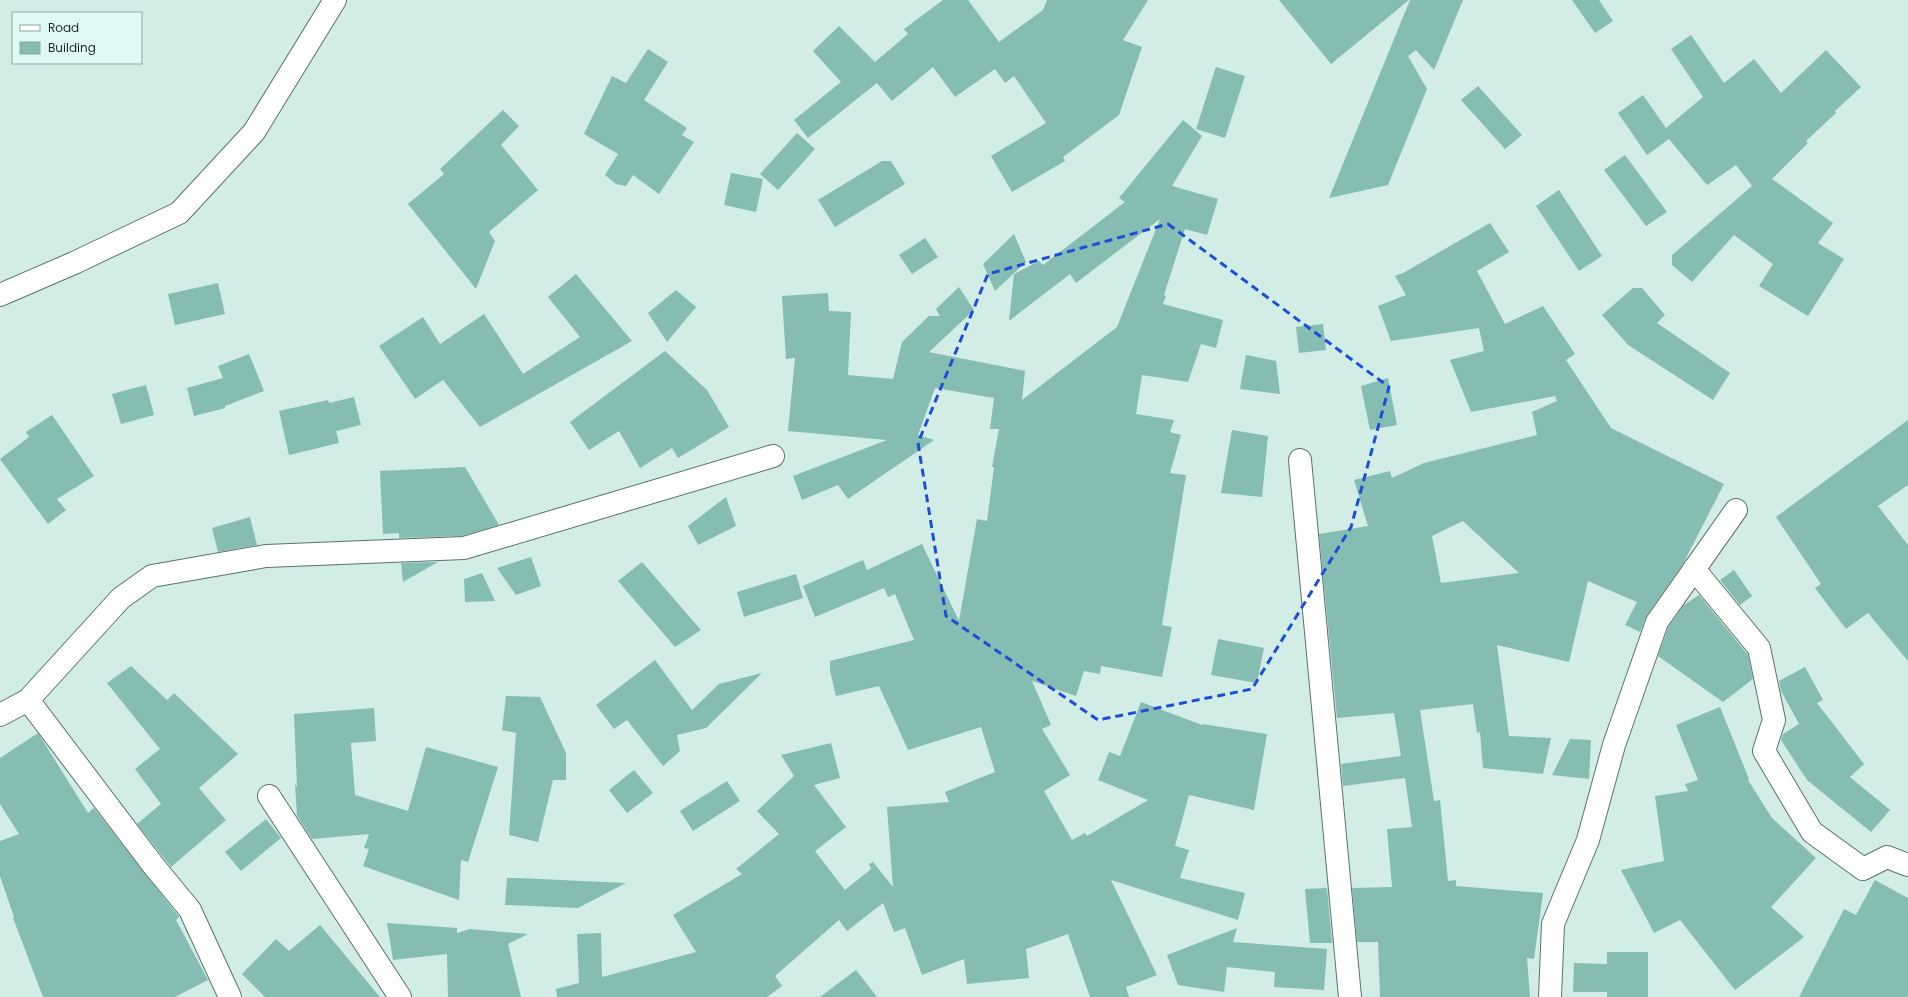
<svg xmlns="http://www.w3.org/2000/svg" width="1908" height="997" font-family="Poppins,sans-serif">
<style>
.building{fill:#85bdb3;fill-rule:evenodd}
.lines{fill:none;stroke-linecap:round;stroke-linejoin:round}
.minor-casing{stroke:#5b726e;stroke-width:24}
.minor{stroke:#fff;stroke-width:22}
.marked{fill:none;stroke:#1d4ed8;stroke-width:3;stroke-dasharray:8 5;stroke-linejoin:round}
</style>
<rect width="100%" height="100%" fill="#d2ece6"/>
<g class="building">
<polygon points="943,0 968,0 999,42 1043,10 1047,0 1148,0 1123,40 1142,47 1119,115 1063,157 1065,161 1012,192 991,156 1046,123 1014,76 1005,83 995,69 955,97 933,67 892,101 877,83 808,138 794,120 841,82 813,51 839,26 875,62 908,34 904,29"/>
<polygon points="1279,0 1409,0 1331,64"/>
<polygon points="1410,0 1463,0 1434,70 1416,50 1408,56 1427,89 1388,185 1329,198"/>
<polygon points="1572,0 1599,0 1613,21 1595,33"/>
<polygon points="1691,35 1724,83 1754,59 1781,93 1826,50 1861,87 1835,111 1836,113 1806,141 1808,143 1772,179 1833,223 1818,243 1844,259 1808,316 1759,286 1773,264 1734,235 1692,282 1672,265 1672,255 1752,186 1736,165 1707,185 1669,139 1647,155 1618,113 1643,95 1666,128 1703,97 1671,49"/>
<polygon points="648,49 668,62 644,100 687,128 682,135 694,142 659,194 633,175 626,186 616,184 605,175 618,154 584,134 612,76 626,83"/>
<polygon points="1216,67 1245,76 1225,138 1196,129"/>
<polygon points="1478,86 1522,135 1505,149 1461,100"/>
<polygon points="503,110 519,126 501,145 538,190 489,232 495,241 476,289 408,204 444,174 440,169"/>
<polygon points="1183,120 1202,136 1172,186 1218,199 1207,235 1185,229 1164,295 1166,296 1163,304 1223,320 1216,348 1201,344 1188,382 1142,375 1136,414 1174,420 1170,432 1181,435 1170,473 1186,475 1162,625 1172,627 1162,677 1101,666 1100,674 1084,671 1076,696 1032,681 1051,725 1042,729 1070,775 1044,791 1072,840 1085,833 1087,836 1148,800 1098,780 1109,752 1120,756 1141,702 1202,725 1202,724 1267,734 1254,810 1189,795 1175,846 1189,850 1180,878 1245,893 1238,920 1111,880 1157,975 1126,987 1129,997 1090,997 1068,934 1026,949 1029,978 967,984 964,959 922,975 905,928 894,932 883,903 847,931 839,920 775,976 782,986 767,997 557,997 556,989 579,983 577,934 601,933 602,977 696,952 673,915 742,874 736,869 779,834 757,811 794,776 781,755 831,743 840,778 814,785 846,827 815,851 845,890 871,869 869,864 873,862 893,887 887,807 949,802 945,792 995,772 981,727 908,750 879,686 836,696 830,671 830,661 914,640 895,594 888,597 884,588 815,617 803,586 863,560 867,570 922,544 959,621 977,519 987,521 994,467 992,467 999,429 990,429 994,398 935,388 918,435 934,440 848,499 838,485 802,500 793,476 887,440 788,431 795,358 786,359 782,296 828,293 829,311 851,312 848,375 893,379 902,342 929,316 940,316 936,309 959,287 974,310 929,352 1025,371 1022,400 1117,327 1160,219 1076,283 1070,274 1009,321 1014,274 1039,261 1043,265 1125,202 1119,198"/>
<polygon points="797,133 815,149 778,190 760,174"/>
<polygon points="1625,155 1667,212 1646,226 1604,170"/>
<polygon points="882,161 891,161 905,184 835,227 818,200"/>
<polygon points="731,173 763,179 756,212 724,205"/>
<polygon points="1559,190 1602,256 1579,271 1536,206"/>
<path d="M1490 223 1509 252 1477 271 1505 324 1543 306 1575 354 1566 360 1611 428 1724 484 1683 564 1647 615 1640 632 1625 625 1637 602 1588 581 1569 662 1497 645 1509 736 1551 738 1543 774 1483 768 1480 732 1477 733 1473 704 1420 710 1434 801 1440 800 1448 881 1456 880V886L1543 893 1534 959 1527 958 1530 997H1380L1378 942H1357L1352 888 1392 887 1387 829 1412 827 1405 778 1343 786 1341 764 1401 756 1394 713 1337 718 1319 534 1368 526 1354 480 1390 471 1392 478 1424 463 1537 435 1532 412 1557 401 1555 396 1471 412 1450 360 1484 351 1479 328 1391 341 1378 306 1406 295 1395 276 1403 273ZM1463 521 1519 573 1441 583 1432 536Z"/>
<polygon points="1014,234 1026,262 995,291 983,264"/>
<polygon points="925,238 938,257 912,274 899,255"/>
<polygon points="576,274 632,341 480,427 443,380 415,399 379,346 423,317 440,344 484,314 523,374 580,337 548,297"/>
<polygon points="218,283 225,314 175,325 168,294"/>
<polygon points="1633,288 1642,288 1665,315 1657,323 1730,373 1713,400 1628,345 1602,315"/>
<polygon points="676,290 696,307 667,342 648,313"/>
<polygon points="1323,324 1326,350 1299,353 1296,327"/>
<polygon points="665,351 707,390 729,427 678,458 672,448 640,468 619,431 589,450 570,422"/>
<polygon points="249,354 264,391 225,406 225,408 194,416 187,388 223,378 218,366"/>
<polygon points="1246,355 1276,361 1280,394 1240,389"/>
<polygon points="1388,378 1397,425 1370,430 1361,386"/>
<polygon points="146,385 154,415 121,424 112,394"/>
<polygon points="354,397 361,425 336,431 339,443 289,455 279,411 328,400 329,403"/>
<polygon points="52,415 94,476 57,499 66,510 48,524 0,459 29,437 26,432"/>
<polygon points="1908,420 1908,485 1878,506 1908,545 1908,661 1868,613 1846,629 1815,588 1821,584 1776,517"/>
<polygon points="1232,430 1268,436 1262,497 1221,493"/>
<polygon points="465,467 499,525 462,536 399,538 399,533 383,534 380,471"/>
<polygon points="726,497 736,526 698,545 688,526"/>
<polygon points="250,517 257,545 218,552 212,528"/>
<polygon points="531,557 541,586 516,595 497,568"/>
<polygon points="438,562 403,582 401,563"/>
<polygon points="642,562 701,630 675,647 618,581"/>
<polygon points="1734,570 1752,596 1740,605 1720,580"/>
<polygon points="482,573 495,601 465,602 464,579"/>
<polygon points="796,574 803,598 744,617 737,592"/>
<polygon points="1699,595 1748,655 1753,679 1723,702 1658,656 1668,628 1684,605"/>
<polygon points="1218,639 1264,648 1257,683 1211,675"/>
<polygon points="655,660 692,710 719,684 762,673 706,728 677,735 680,751 663,766 627,720 614,729 596,705"/>
<polygon points="131,666 167,700 174,693 238,754 199,788 226,820 171,867 137,824 161,804 135,769 160,749 107,683"/>
<polygon points="1805,667 1823,700 1817,703 1864,764 1850,777 1890,810 1871,832 1807,780 1781,740 1783,734 1799,724 1781,691 1779,681"/>
<polygon points="506,696 540,697 566,753 566,780 553,780 538,842 509,835 516,733 502,730"/>
<polygon points="1720,707 1749,779 1748,780 1772,818 1816,858 1771,907 1804,937 1735,990 1680,920 1654,933 1621,870 1664,861 1655,796 1688,791 1685,784 1698,780 1676,725"/>
<polygon points="374,708 376,741 351,743 355,795 408,811 426,747 498,767 468,862 461,860 459,900 363,866 369,849 364,848 369,834 312,839 297,816 295,784 297,787 294,714"/>
<polygon points="38,733 88,813 94,808 179,917 176,920 208,980 175,997 43,997 13,918 14,917 0,876 0,841 19,834 0,804 0,758"/>
<polygon points="1570,739 1591,740 1589,779 1552,775"/>
<polygon points="634,770 653,793 627,813 609,790"/>
<polygon points="727,781 740,801 693,831 680,811"/>
<polygon points="266,819 281,838 241,871 225,852"/>
<polygon points="507,878 518,878 626,883 578,908 505,905"/>
<polygon points="1875,880 1908,898 1908,997 1799,997 1844,909 1856,915"/>
<polygon points="1327,888 1332,943 1310,943 1305,889"/>
<polygon points="387,923 457,928 457,933 470,929 528,934 508,944 521,997 448,997 447,954 393,960"/>
<polygon points="320,925 380,997 265,997 242,974 276,939 289,951"/>
<polygon points="1237,928 1233,942 1327,949 1324,990 1274,987 1275,972 1227,967 1224,992 1178,985 1167,955"/>
<polygon points="1607,952 1648,952 1648,997 1607,997 1607,992 1573,992 1574,963 1607,964"/>
<polygon points="856,970 877,997 820,997"/>
</g>
<g class="lines">
<defs>
<g id="minor">
<polyline points="0,295 74,263 179,213 254,132 335,0"/>
<polyline points="1300,460 1350,997"/>
<polyline points="1694,569 1759,648 1774,720 1764,751 1812,832 1863,869 1887,857 1908,865"/>
<polyline points="28,700 153,865 190,910 230,997"/>
<polyline points="0,715 28,700 121,598 152,576 266,556 464,548 773,456"/>
<polyline points="269,796 400,997"/>
<polyline points="1550,997 1553,924 1588,840 1614,745 1657,622 1736,510"/>
</g>
</defs>
<use href="#minor" class="minor-casing"/>
<use href="#minor" class="minor"/>
</g>
<path class="marked" d="M1168 224 1389 387 1351 527 1252 689 1098 720 946 616 918 443 988 274Z"/>
<rect x="12" y="12" width="130" height="52" fill="#dff9f4" stroke="#92a6a2"/>
<rect x="20" y="25" width="20" height="6" fill="#ffffff" stroke="#92a6a2"/>
<text x="48" y="32" font-size="12" fill="#1f2927">Road</text>
<rect x="20" y="42" width="20" height="12" fill="#85bdb3" stroke="#92a6a2"/>
<text x="48" y="52" font-size="12" fill="#1f2927">Building</text>
</svg>
